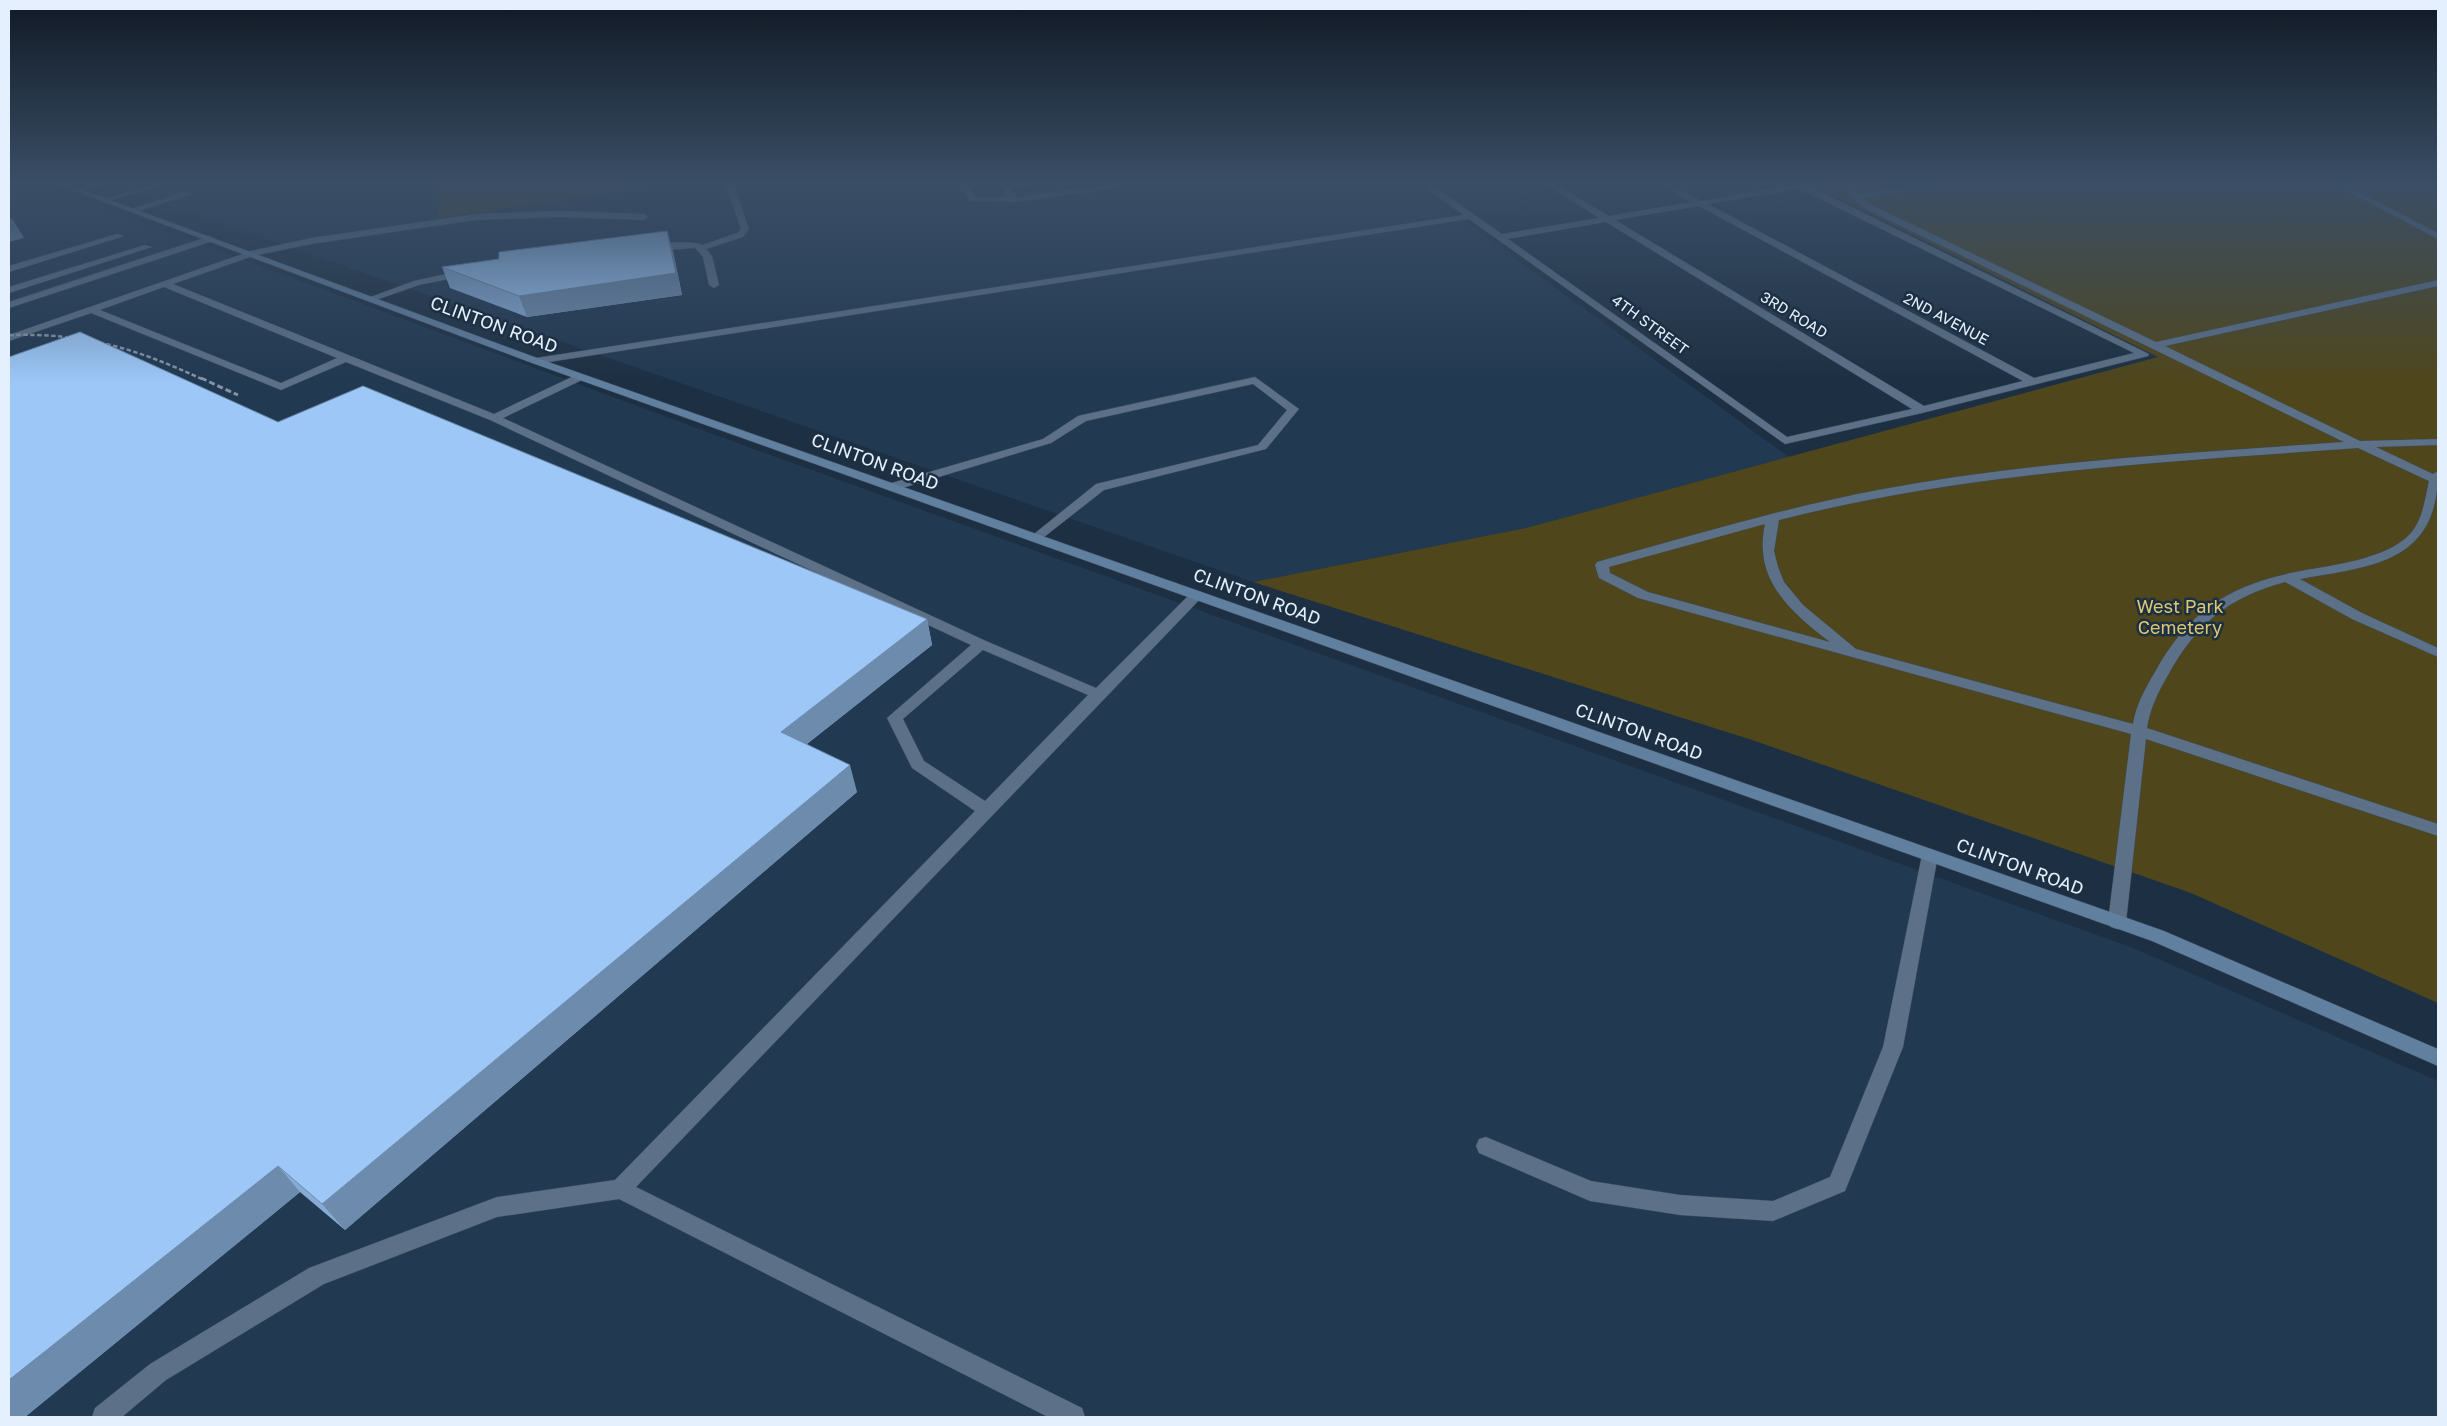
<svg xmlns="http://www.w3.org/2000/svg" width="2447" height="1426" font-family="'Golos Text',sans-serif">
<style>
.built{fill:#223952}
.green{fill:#4f461c}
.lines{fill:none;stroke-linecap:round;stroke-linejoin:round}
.lane-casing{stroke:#3b4b5c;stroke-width:1}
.street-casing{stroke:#3b4b5c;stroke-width:1}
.secondary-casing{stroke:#3b4b5c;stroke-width:1}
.lane{fill:#5c7187;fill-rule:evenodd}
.street{fill:#5c7187;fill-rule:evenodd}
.secondary{fill:#617f9f;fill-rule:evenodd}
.rail-far1{stroke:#8594a4;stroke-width:2.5;stroke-dasharray:4.5 2.5;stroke-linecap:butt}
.rail{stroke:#8594a4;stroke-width:3;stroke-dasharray:6 3;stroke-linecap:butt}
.wall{fill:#86abd4}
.shaded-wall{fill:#6d8bac}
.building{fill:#9cc7f6;stroke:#6d8bac}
.labels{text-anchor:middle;stroke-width:5;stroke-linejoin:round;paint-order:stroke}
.far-street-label{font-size:15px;fill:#e4f0fd;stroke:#1d3043}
.street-label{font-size:18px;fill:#e4f0fd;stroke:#1d3043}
.park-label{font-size:18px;fill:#ddc870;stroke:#1d3043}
</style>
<rect width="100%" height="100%" fill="#1d3043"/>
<g class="built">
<polygon points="9,183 36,183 718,436 2133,948 2438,1081 2438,1417 9,1417"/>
<polygon points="105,183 439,183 439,218 668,185 668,183 1411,183 1789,457 1526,528 1253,582"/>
</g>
<g class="green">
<polygon points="439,183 668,183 668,185 439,218"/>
<polygon points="1809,183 2438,183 2438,1003 2191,893 1752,740 1253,582 1526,528 2158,357"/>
</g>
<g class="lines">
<defs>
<g id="lane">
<polygon points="96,183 108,183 78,192 74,190"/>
<polygon points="158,183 166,184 104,202 100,200"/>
<path d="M725 183H733L749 229 743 237 706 249 712 256 719 285 714 288 709 285 703 257 695 248 651 251 647 248C654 242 694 240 702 245L737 233 741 229Z"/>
<polygon points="1019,183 1037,183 1011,189 1017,197 1115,184 1119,186 1115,188 1015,202 970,201 962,189 969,187 975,197 1009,197 1001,187 1002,185"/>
<path d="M1849 183H1857L1855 192 1857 194 1936 183H1953L1949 185 1862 198 1870 204 2156 342 2438 280V286L2165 346 2360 441 2438 439V445L2376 447 2433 474 2438 471C2438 563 2373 566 2300 579L2362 613 2438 648V657L2352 619 2285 582C2229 597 2196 624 2168 675 2158 692 2150 709 2147 728L2438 824V836L2146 739 2126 922 2123 927 2117 929 2111 927 2108 922 2131 734 1638 598 1599 578 1595 565 1597 562C1691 536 1783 508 1878 490 2031 461 2189 453 2344 442L1864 208 1847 192ZM2358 448 2429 481C2425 498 2423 520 2410 534 2387 559 2333 565 2301 571 2231 584 2189 610 2155 672 2145 689 2136 705 2133 724L1856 649 1803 605 1784 582 1778 567 1774 551 1779 520C1968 472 2164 462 2358 448ZM1765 524C1753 580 1790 611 1830 642L1648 592 1610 573 1609 567Z"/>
<polygon points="2332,183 2341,183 2438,233 2438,239"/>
<polygon points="185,192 192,194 135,212 128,210"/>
<path d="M560 211 644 214 648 217 644 220 560 217 476 220 311 244 253 256 173 284 494 414 576 375H584V379L503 418 986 641 1096 688 1192 592H1202L1204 595 636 1187 1082 1408 1085 1417H1048L619 1199 497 1217 324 1284 166 1380 122 1417H92L95 1408 150 1364 309 1268 497 1197 615 1180 975 811 912 768 887 718 971 645 490 420 346 362 281 390 91 313 9 341V335L251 251 311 238 476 214ZM164 287 337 358 281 383 100 310ZM983 650 1088 695 985 801 924 761 903 719Z"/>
<polygon points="117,234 124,236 9,272 9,266"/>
<polygon points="210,236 214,239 213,241 9,308 9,302"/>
<polygon points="145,245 152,247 9,293 9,287"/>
<polygon points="465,270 470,273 468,275 419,285 370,302 365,299 414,281"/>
<polygon points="1255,377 1299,409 1266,449 1104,490 1039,541 1031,541 1029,538 1096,484 1258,445 1287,410 1253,384 1086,421 1051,443 896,490 888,490 886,487 888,484 1043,439 1078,416"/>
<polygon points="1930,849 1936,851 1938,855 1903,1047 1845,1191 1773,1221 1680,1215 1590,1201 1479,1153 1476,1146 1479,1139 1486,1137 1591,1181 1680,1195 1773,1201 1830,1177 1883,1047 1922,855 1924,851"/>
</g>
<g id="street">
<polygon points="957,183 965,183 970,189 963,191"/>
<path d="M1420 183H1429L1502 234 1599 218 1544 183H1553L1609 216 1692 202 1658 183H1667L1701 201 1792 185 1790 183 1805 184 2149 354 2148 356 1922 413 1785 444 1469 219 536 364 531 361 536 358 1463 215ZM1800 189 2134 353 2034 378 1708 204ZM1699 206 2023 381 1924 406 1615 220ZM1606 222 1912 409 1787 437 1508 239Z"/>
</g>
<polygon id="secondary" points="54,183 64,183 540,359 2164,931 2438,1049 2438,1066 2152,941 532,363"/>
</defs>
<use href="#lane" class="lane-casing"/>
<use href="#street" class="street-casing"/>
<use href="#secondary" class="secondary-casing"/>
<use href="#lane" class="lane"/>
<use href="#street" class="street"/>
<use href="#secondary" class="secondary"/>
<path class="rail-far1" d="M9 335C86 333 135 348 204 380"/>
<polyline class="rail" points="201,378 238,395"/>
</g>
<g class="wall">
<polygon points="667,231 673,251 682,295 527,317 450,288 442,267 499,259"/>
<polygon points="278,422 927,619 932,645 807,744 857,792 345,1230 300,1192 25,1417"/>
</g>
<g class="shaded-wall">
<polygon points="12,218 24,238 9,242 9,219"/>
<polygon points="667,231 673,251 682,295 527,317 519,296"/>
<polygon points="927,619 932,645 789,758 781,732"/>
<polygon points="850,765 857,792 345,1230 322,1204"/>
<polygon points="278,1166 300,1192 25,1417 9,1417 9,1380"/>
</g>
<g class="building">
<polygon points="667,231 676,273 519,296 442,267 499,259 499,252"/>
<polygon points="80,332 278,422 363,386 927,619 781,732 850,765 322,1204 278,1166 9,1380 9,357"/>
</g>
<linearGradient id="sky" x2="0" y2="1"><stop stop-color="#101a25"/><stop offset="0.48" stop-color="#3a4e66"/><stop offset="1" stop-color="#3a4e66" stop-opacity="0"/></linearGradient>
<rect width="2447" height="382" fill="url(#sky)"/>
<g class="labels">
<g class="far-street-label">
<text transform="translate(1794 315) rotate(31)" y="5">3RD ROAD</text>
<text transform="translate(1946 319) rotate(28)" y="5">2ND AVENUE</text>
<text transform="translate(1650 325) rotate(36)" y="5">4TH STREET</text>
</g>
<g class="street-label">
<text transform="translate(494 325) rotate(20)" y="6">CLINTON ROAD</text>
<text transform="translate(875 462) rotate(20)" y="6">CLINTON ROAD</text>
<text transform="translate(1257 597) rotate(20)" y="6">CLINTON ROAD</text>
<text transform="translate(1639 732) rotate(20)" y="6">CLINTON ROAD</text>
<text transform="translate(2020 867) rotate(20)" y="6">CLINTON ROAD</text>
</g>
<g class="park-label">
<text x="2180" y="613">West Park<tspan x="2180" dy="21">Cemetery</tspan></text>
</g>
</g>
<rect width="2447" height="1426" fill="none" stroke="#e4f0fd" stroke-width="20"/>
</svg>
